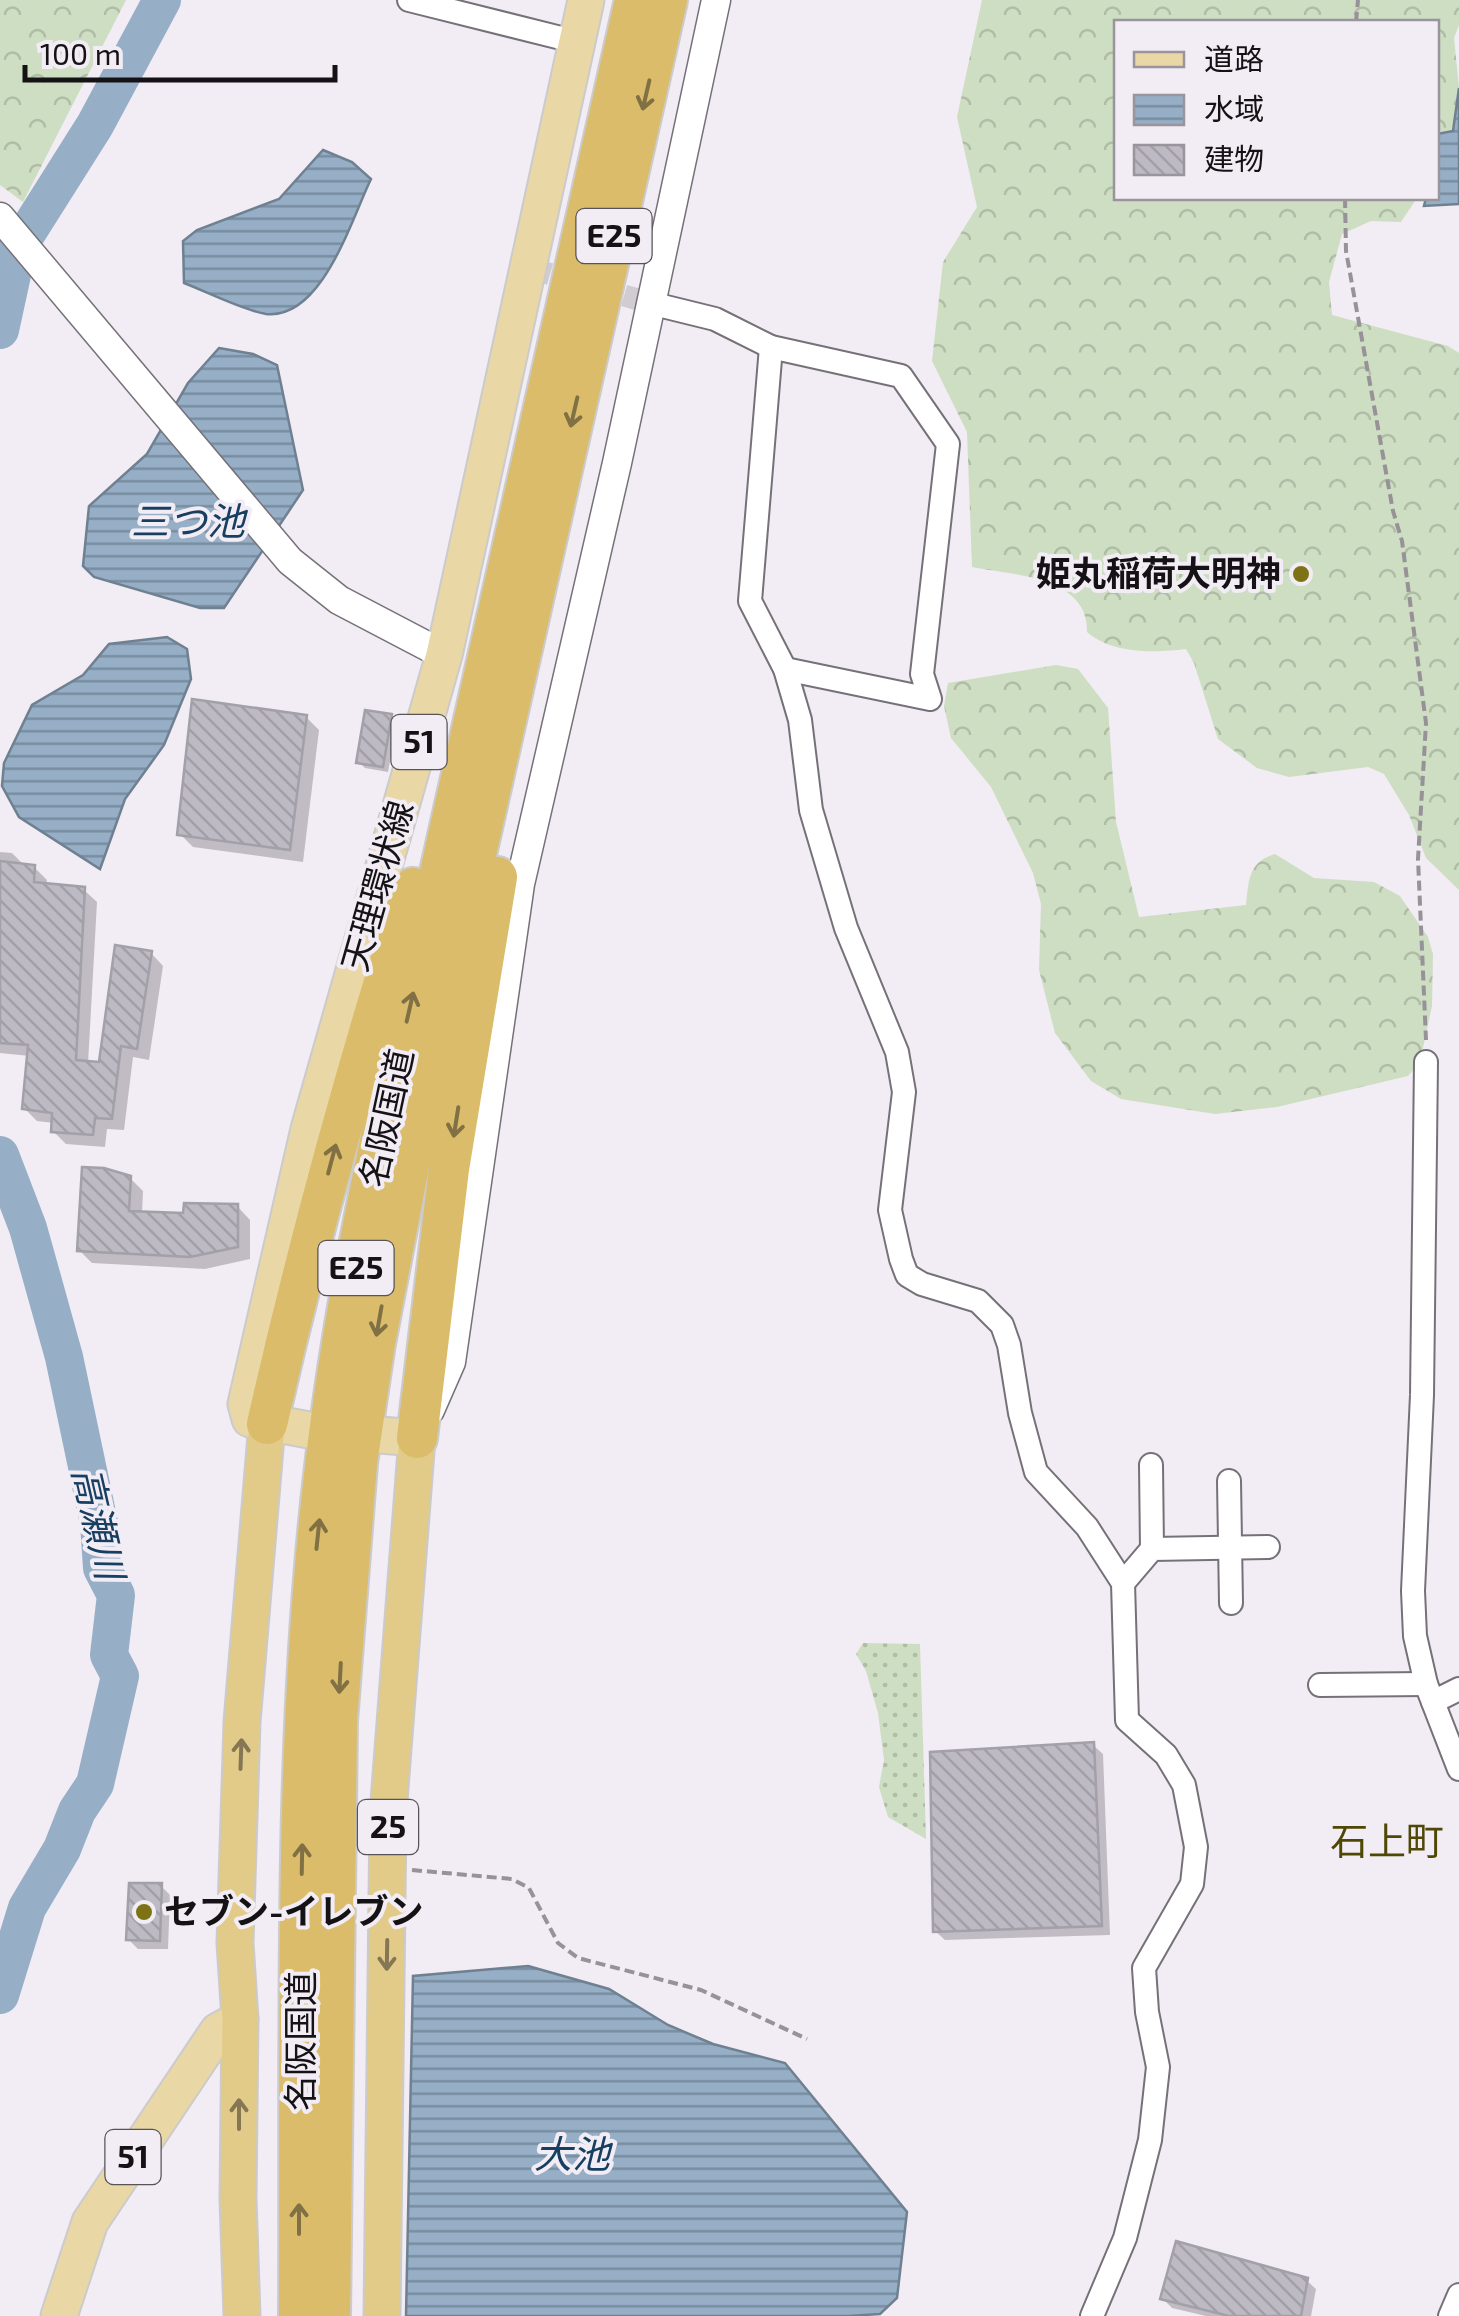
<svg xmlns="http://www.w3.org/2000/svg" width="1459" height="2316" font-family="'Exo 2','Noto Sans JP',sans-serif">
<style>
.forest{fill:url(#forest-crowns)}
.park{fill:url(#park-dots)}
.water{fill:url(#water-rules);stroke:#6f8091;stroke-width:2.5}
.shadow{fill:#0003}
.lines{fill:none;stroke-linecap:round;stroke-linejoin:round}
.river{stroke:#96afc7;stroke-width:38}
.building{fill:url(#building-back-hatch);stroke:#a2a0a8;stroke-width:2.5}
.minor-tunnel{stroke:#d1cbd2;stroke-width:22;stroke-dasharray:22 11;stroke-linecap:butt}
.minor-casing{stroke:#767178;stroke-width:26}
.tertiary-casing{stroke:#767178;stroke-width:31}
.primary-casing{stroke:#cbcbcb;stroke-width:39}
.trunk-casing{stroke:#cbcbcb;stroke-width:39}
.motorway-casing{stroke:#cbcbcb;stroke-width:44}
.path{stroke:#969297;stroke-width:4;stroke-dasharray:10 5;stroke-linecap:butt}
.minor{stroke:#fff;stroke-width:22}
.tertiary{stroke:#fff;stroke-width:28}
.primary{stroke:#e9d7a6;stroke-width:35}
.trunk{stroke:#e2ca88;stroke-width:35}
.motorway{stroke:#dabc6b;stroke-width:40}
.oneway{stroke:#817044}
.oneway2{stroke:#857754}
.poi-dot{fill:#7e7314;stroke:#f2ecf4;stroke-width:4}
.labels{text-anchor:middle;stroke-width:8;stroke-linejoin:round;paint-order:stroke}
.shield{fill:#f2ecf4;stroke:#575357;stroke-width:2.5}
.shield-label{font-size:32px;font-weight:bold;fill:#141214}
.poi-label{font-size:35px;font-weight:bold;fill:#141214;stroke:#f2ecf4;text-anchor:end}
.street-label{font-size:35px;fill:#141214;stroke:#f2ecf4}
.water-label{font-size:38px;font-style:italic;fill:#173f61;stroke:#f2ecf4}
.neighbourhood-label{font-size:38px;fill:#4f4704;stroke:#f2ecf4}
</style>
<defs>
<pattern id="forest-crowns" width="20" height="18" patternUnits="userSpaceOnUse" patternTransform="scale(2.5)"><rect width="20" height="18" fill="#cddec2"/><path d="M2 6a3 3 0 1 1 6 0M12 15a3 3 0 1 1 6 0" fill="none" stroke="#afbda6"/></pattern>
<pattern id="park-dots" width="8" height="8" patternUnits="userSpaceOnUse" patternTransform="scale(2.5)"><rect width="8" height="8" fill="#cddec2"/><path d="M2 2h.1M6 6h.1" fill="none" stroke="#afbda6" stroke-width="1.8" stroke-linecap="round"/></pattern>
<pattern id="water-rules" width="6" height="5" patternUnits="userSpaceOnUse" patternTransform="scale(2.5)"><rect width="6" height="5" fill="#96afc7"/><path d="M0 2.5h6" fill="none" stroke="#798da0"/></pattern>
<pattern id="building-back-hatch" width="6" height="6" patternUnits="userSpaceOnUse" patternTransform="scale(2.5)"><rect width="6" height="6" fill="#bdbac3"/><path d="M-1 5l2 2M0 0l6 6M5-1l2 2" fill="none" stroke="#a29fa7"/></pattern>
</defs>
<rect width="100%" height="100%" fill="#f2ecf4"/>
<g class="forest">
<polygon points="0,0 126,0 23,202 0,185"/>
<path d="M982 0H1459V25L1454 38 1459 88 1453 131 1437 134 1436 22H1116V198H1417L1401 222 1371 221 1342 234 1329 282 1332 315 1448 346 1459 353V890L1426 858 1409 815 1384 774 1368 767 1289 777 1257 768 1218 739 1194 663 1186 649C1154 653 1112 654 1087 632 1089 576 1012 575 972 567L967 432 932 361 943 262 977 207 957 117Z"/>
<path d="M1056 665 1078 669 1108 708 1116 822 1139 917 1246 905C1249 880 1248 862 1275 854L1314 878 1374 882 1400 896 1428 937 1433 954 1432 1006 1420 1062 1408 1076 1277 1107 1215 1114 1121 1099 1091 1081 1055 1033 1039 970 1041 904 1033 873 991 787 951 738 944 706 948 683Z"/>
</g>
<polygon class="park" points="863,1643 920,1644 926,1839 888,1817 879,1787 884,1760 878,1713 866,1671 856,1654"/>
<g class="water">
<polygon points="1459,88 1459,204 1424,206 1426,198 1436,198 1437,134 1453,131"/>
<path d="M323 150 352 162 371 179C351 220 322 320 266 314 245 311 205 291 184 283L183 241 197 230 279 199Z"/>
<polygon points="219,348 253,354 277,365 303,490 224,608 200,608 94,577 83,566 89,506 147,454 188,383"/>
<polygon points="167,637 187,649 191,679 164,745 125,799 100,869 19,817 2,786 4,763 32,705 83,675 109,644"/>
<polygon points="528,1966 609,1989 668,2025 713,2044 785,2063 907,2212 897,2298 880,2314 848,2316 406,2316 413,1976"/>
</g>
<g class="shadow">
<polygon points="391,716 397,722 388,772 365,768 359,762"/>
<polygon points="306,717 319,730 303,862 193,847 180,834"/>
<polygon points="0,852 12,853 25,866 34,867 47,880 46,885 84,890 97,902 88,1064 101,1065 151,953 163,966 149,1060 133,1057 124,1130 107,1129 105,1147 66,1144 53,1131 54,1123 37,1121 24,1108 30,1056 0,1053"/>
<polygon points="130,1178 143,1191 142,1214 186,1215 237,1206 250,1220 250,1259 205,1269 92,1263 79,1250"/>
<polygon points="1093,1745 1103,1754 1110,1935 945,1940 935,1931"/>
<polygon points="161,1886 170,1895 168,1949 138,1949 128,1939"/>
<polygon points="1306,2280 1316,2289 1311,2316 1206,2316 1172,2308 1162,2298"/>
</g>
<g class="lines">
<g class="river">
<polyline points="0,330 18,247 95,125 162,0"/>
<polyline points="0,1155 28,1228 64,1357 99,1523 102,1568 116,1595 109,1655 120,1676 95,1784 77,1811 62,1849 27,1908 0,1995"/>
</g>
</g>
<g class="building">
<polygon points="192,699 307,715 290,850 177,835"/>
<polygon points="365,710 392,714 383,767 356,763"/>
<polygon points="0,861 35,865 34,882 85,887 76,1060 99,1062 115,945 152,951 137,1049 121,1046 112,1119 95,1118 93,1135 51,1132 52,1113 22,1109 28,1045 0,1043"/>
<polygon points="82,1167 104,1168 131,1176 129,1211 183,1213 184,1203 238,1204 238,1247 190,1257 77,1251"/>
<polygon points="1094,1742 1102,1926 933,1932 930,1752"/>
<polygon points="129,1883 162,1883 160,1941 126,1940"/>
<polygon points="1176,2241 1308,2278 1301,2316 1229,2316 1160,2299"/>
</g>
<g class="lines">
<polyline class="minor-tunnel" points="529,268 650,303"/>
<defs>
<g id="minor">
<polyline points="409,0 577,42"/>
<polyline points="650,303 715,319 771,347 901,376 948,444 922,674 930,699 785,669"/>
<polyline points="771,347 750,601 785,669 800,720 811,810 846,928 897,1052 904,1092 890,1210 901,1259 907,1275 922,1284 978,1301 1002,1325 1009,1345 1020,1413 1036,1472 1087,1527 1123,1583 1127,1720 1166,1755 1184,1785 1196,1847 1192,1884 1144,1968 1147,2012 1158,2067 1150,2140 1125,2238 1092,2316"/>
<polyline points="1426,1062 1422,1395 1413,1591 1415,1636 1426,1684 1459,1769"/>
<polyline points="1151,1465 1152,1549"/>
<polyline points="1229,1481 1231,1603"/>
<polyline points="1123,1583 1152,1549 1268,1547"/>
<polyline points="1320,1685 1426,1684"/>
<polyline points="1433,1702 1459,1689"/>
<polyline points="1450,2316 1459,2295"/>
</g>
<g id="tertiary">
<polyline points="0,217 290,561 339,600 444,655"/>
<polyline points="430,1410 451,1362 520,884 617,463 716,0"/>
</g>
<g id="primary">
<polyline points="309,1430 250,1419 246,1404 309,1129 444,655 586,0"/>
<polyline points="380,1435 417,1438"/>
<polyline points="59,2316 90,2222 218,2031 240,2019"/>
</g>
<g id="trunk">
<polyline points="242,2316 238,2199 240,2019 235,1943 242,1722 267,1424"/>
<polyline points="382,2316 388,1814 417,1438"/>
</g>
<g id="motorway">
<path d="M267 1424C308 1243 357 1065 413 888"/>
<polyline points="417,1438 449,1169 497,877"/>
<path d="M299 2316C301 2033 292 1748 325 1467 349 1256 401 1048 447 841 510 561 572 280 635 0"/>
<polyline points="330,2316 337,1721 357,1463 375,1343 425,1082 667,0"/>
</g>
</defs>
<use href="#minor" class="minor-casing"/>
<use href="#tertiary" class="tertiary-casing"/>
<use href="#primary" class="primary-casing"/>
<use href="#trunk" class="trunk-casing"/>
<use href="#motorway" class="motorway-casing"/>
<g class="path">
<polyline points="1356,22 1358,0"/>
<polyline points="1345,198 1346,251 1393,511 1402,541 1426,723 1418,859 1426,1040"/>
<polyline points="412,1870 512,1879 529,1888 558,1943 578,1958 701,1990 807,2039"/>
</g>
<use href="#minor" class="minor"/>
<use href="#tertiary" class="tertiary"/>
<use href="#primary" class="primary"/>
<use href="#trunk" class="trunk"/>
<use href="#motorway" class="motorway"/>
</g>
<defs><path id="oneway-shaft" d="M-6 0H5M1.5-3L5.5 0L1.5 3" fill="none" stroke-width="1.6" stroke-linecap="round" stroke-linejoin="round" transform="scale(2.5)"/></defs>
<g class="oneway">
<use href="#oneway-shaft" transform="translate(646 95) rotate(103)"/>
<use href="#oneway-shaft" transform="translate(574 412) rotate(103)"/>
<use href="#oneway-shaft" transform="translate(410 1007) rotate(-77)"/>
<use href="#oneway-shaft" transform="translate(456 1122) rotate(99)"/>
<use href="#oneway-shaft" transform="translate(332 1159) rotate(-75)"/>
<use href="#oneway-shaft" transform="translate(379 1321) rotate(100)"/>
<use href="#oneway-shaft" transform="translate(318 1534) rotate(-84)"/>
<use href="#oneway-shaft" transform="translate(340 1678) rotate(93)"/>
<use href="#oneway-shaft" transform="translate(302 1859) rotate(-89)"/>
<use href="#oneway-shaft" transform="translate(299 2219) rotate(-90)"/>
</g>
<g class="oneway2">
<use href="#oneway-shaft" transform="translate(241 1754) rotate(-88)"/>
<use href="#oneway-shaft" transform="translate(387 1955) rotate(91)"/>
<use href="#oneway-shaft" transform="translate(239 2114) rotate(-90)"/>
</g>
<g class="poi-dot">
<circle cx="1301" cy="574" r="10"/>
<circle cx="144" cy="1912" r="10"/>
</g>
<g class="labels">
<g class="shield">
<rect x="576.5" y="209" width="75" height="54" rx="8"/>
<rect x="391.5" y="715" width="55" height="54" rx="8"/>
<rect x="318.5" y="1241" width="75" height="54" rx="8"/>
<rect x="358" y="1800" width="60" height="54" rx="8"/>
<rect x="105.5" y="2130" width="55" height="54" rx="8"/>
</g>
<g class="shield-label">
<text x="614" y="247">E25</text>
<text x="419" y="753">51</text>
<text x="356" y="1279">E25</text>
<text x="388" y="1838">25</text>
<text x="133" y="2168">51</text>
</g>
<g class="poi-label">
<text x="1281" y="586">姫丸稲荷大明神</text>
<text x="164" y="1924" text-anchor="start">セブン-イレブン</text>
</g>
<g class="street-label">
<text transform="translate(378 886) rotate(-74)" y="12">天理環状線</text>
<text transform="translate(387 1118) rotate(-78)" y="12">名阪国道</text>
<text transform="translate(301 2041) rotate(-90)" y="12">名阪国道</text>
</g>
<g class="water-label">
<text x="188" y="535">三つ池</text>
<text transform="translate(98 1523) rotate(77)" y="13">高瀬川</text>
<text x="572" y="2168">大池</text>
</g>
<g class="neighbourhood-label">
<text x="1387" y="1855">石上町</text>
</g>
</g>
<rect x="1114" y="20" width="325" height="180" fill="#f2ecf4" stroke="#99959a" stroke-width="2.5"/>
<rect x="1134" y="52" width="50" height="15" fill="#e9d7a6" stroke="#99959a" stroke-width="2.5"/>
<text x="1204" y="70" font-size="30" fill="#141214">道路</text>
<rect x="1134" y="95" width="50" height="30" fill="url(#water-rules)" stroke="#99959a" stroke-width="2.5"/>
<text x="1204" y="120" font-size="30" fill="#141214">水域</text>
<rect x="1134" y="145" width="50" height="30" fill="url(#building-back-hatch)" stroke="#99959a" stroke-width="2.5"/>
<text x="1204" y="170" font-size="30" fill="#141214">建物</text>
<path d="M25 65v15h310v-15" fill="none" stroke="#141214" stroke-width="5"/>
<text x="40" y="65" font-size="30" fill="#141214" stroke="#f2ecf4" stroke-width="8" paint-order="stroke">100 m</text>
</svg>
